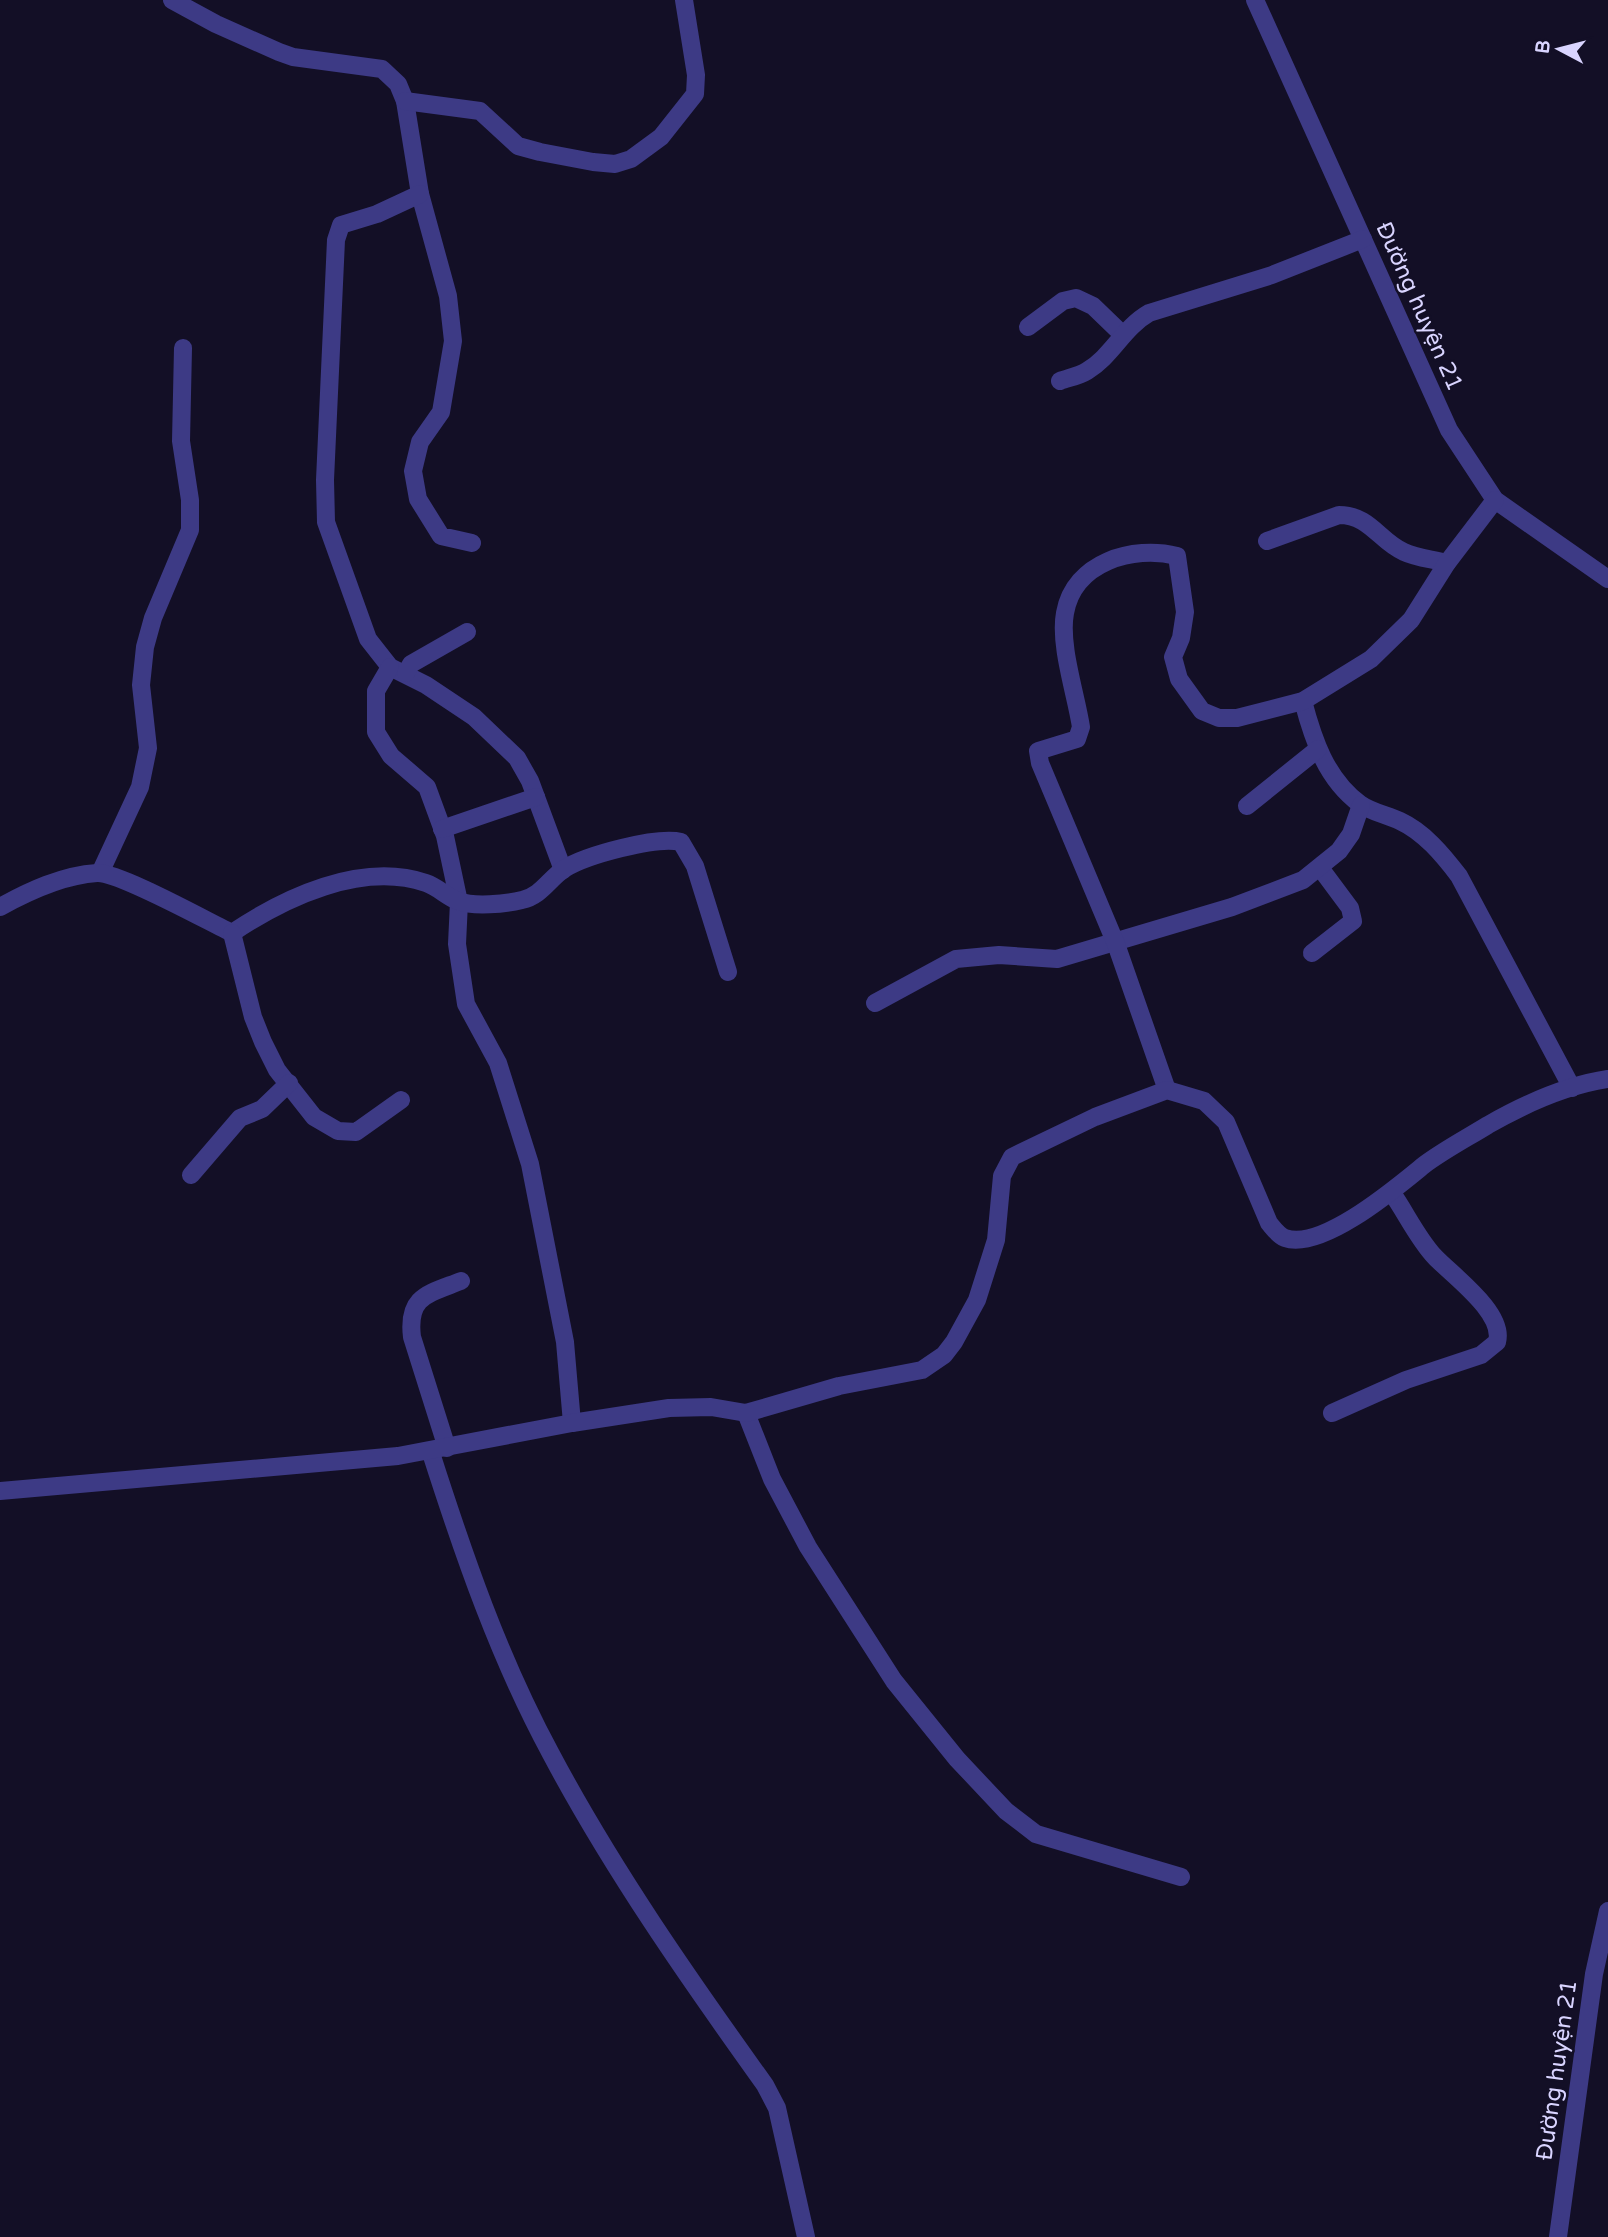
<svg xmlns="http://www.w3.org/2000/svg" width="1608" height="2237" font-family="'Varela Round',sans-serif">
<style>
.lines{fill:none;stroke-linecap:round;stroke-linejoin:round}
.minor{stroke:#3d3a85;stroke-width:18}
.labels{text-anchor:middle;stroke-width:5;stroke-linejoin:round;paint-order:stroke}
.street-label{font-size:23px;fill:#d9d4ff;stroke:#130f26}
</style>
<rect width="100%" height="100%" fill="#130f26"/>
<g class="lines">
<g class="minor">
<polyline points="172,0 216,24 279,52 293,57 382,69 398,84 405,101 420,194 448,296 453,341 441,412 420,442 413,471 418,499 441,536 472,543"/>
<polyline points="1255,0 1449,430 1495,500 1608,579"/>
<polyline points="405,101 480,111 518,146 540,152 593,162 615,164 631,159 661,137 695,94 696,75 684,0"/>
<polyline points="420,194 377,214 341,225 336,240 325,480 326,522 368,639 390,667 426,685 474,717 517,758 530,781 563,870"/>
<polyline points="1028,327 1063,301 1076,298 1093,306 1122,334"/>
<path d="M1060 381C1068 378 1079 376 1087 371 1112 356 1123 328 1149 313L1272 275 1363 239"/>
<path d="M1267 541 1339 515C1370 515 1379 541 1404 552 1417 558 1432 559 1447 563"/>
<polyline points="390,667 376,691 376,732 391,756 427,787 445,836 459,902 457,944 466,1004 498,1063 530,1164 565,1342 572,1423"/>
<polyline points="406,673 411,664 467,632"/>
<path d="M1303 701C1313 739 1326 779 1360 804 1371 812 1387 815 1400 821 1424 832 1443 855 1459 876L1572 1088"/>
<polyline points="1247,806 1318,749"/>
<polyline points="442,829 536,797"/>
<polyline points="100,873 140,787 148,748 141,685 145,647 153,618 190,530 190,500 181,441 183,348"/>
<path d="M0 907C29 891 63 875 97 873 119 872 207 921 232 933 284 898 361 861 426 883 438 887 447 897 458 901 474 907 505 904 522 900 541 896 549 879 564 869 586 855 657 836 681 842L695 866 728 972"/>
<polyline points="232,933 253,1017 263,1042 277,1070 314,1117 338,1131 356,1132 401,1100"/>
<polyline points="1312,953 1353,921 1350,908 1321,869"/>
<polyline points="875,1003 956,959 999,955 1057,959 1232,907 1303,880 1339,851 1351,834 1361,805"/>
<path d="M1167 1090 1116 944 1040 763 1038 751 1077 739 1081 727C1076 694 1059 645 1065 613 1074 562 1133 545 1177 556L1185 612 1181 638 1173 657 1179 679 1202 711 1219 718H1237L1303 701 1371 659 1411 620 1447 563 1495 500"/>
<polyline points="191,1175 240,1118 262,1109 289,1083"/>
<polyline points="746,1413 772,1479 808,1547 894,1681 957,1759 1006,1811 1036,1834 1181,1877"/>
<path d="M1332 1413 1406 1380 1481 1355 1497 1342C1505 1313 1453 1276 1435 1257 1418 1239 1406 1213 1392 1193"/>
<path d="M447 1448 412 1337C407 1296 428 1294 461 1281"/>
<path d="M431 1453C464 1556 499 1658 551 1754 612 1869 689 1979 765 2085L777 2108 806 2237"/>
<path d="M0 1491 398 1456 572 1423 669 1408 711 1407 746 1413 839 1386 922 1370 944 1355 954 1342 977 1300 996 1240 1002 1176 1012 1157 1095 1117 1167 1090 1204 1101 1226 1122 1269 1223C1274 1229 1278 1235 1285 1238 1322 1251 1397 1187 1424 1165 1444 1150 1467 1138 1488 1125 1523 1105 1568 1085 1608 1079"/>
<polyline points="1558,2237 1594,1974 1608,1911"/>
</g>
</g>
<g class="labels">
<g class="street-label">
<text transform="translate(1420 306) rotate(66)" y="8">Đường huyện 21</text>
<text transform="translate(1556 2070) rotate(-82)" y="8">Đường huyện 21</text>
</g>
</g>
<g transform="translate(1559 49) rotate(277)" stroke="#130f26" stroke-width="5" paint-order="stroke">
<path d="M0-5L12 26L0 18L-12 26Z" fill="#d9d4ff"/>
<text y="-10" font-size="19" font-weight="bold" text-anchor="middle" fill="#d9d4ff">B</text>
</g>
</svg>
